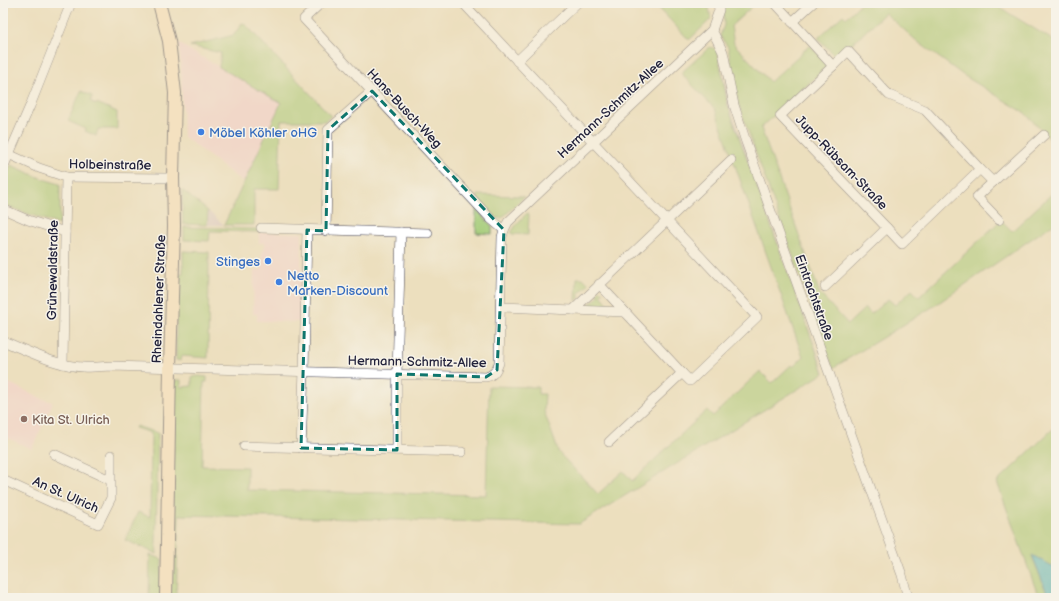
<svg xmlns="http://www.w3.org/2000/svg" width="1059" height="601" font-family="'Balsamiq Sans',sans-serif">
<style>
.built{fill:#f7cfd5}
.industrial{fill:#d2bdc8}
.green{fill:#a3cb76;stroke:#627658}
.water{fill:#4cb7c9;stroke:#376c82}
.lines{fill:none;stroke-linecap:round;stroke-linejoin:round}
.minor-casing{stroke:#403e4f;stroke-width:10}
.secondary-casing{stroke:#403e4f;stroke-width:14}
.minor{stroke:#fff;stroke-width:9}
.secondary{stroke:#fce5c4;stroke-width:12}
.marked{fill:none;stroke:#0f766e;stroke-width:3;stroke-dasharray:8 5;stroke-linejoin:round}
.shop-dot{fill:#3f7fe0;stroke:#f7f3e8;stroke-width:1.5}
.education-dot{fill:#8d6e63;stroke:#f7f3e8;stroke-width:1.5}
.labels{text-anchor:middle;stroke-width:3;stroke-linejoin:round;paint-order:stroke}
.street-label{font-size:13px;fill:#22223b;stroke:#f7f3e8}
.shop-label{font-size:13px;fill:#366cbe;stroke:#f7f3e8;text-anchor:start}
.education-label{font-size:13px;fill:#785e54;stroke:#f7f3e8;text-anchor:start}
</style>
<rect width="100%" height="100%" fill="#f7f3e8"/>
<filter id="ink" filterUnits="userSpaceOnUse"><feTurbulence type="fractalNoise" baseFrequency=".025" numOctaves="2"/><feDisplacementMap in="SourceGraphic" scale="8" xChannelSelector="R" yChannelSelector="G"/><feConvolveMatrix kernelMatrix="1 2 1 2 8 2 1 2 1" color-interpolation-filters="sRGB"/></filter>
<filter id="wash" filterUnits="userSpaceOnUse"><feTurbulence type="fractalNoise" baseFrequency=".012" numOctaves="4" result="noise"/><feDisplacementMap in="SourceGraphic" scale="16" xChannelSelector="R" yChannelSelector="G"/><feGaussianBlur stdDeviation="0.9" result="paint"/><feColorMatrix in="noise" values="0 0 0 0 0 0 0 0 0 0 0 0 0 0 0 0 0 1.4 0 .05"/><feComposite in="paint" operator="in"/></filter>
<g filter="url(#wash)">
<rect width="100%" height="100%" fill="#ecdfbe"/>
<g class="built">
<polygon points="178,43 281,103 244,183 183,136 181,66"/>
<polygon points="259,232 302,233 300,322 257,321 257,314 253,314 254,270 261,270 262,251 264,251 264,243 259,243"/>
<polygon points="3,380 43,399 53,402 32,449 3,436"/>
</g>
<g class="industrial">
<polygon points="718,53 734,117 825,373 824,373 728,106"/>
<polygon points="208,211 224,225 207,225"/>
</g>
<g class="green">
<polygon points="654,3 708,3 711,19 689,40"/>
<polygon points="723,3 756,3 731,26 734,44 770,82 810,45 829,65 761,128 820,294 848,324 865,308 871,314 888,299 895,305 912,290 919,297 1001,220 1012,231 1056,190 1056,222 934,306 833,368 738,103 728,47 720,36 724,25"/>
<polygon points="861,3 996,3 1007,12 1056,42 1056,146 1025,113 963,75 918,42 885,13 837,58 818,38 843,15 846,18"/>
<polygon points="242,23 245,24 331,116 325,121 281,121 279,189 254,189 254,225 224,225 281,103 219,67 221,53 190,46 234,35"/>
<path d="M710 47C714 48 716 49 718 53L728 106 824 373 579 524 179 515 176 598H170L175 380H181V387L192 386V377L199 376 207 377V382H204L202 466 247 467V490L486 495 489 386 538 387V394H545L544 411 559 453 598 494 623 471 632 481 707 410 713 416 760 371 772 383 791 365 793 367 803 357 715 109 681 73Z"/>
<polygon points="81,91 92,96 91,102 96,105 97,103 117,112 117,129 98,129 96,136 85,131 86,129 68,121"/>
<polygon points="11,165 43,179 60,184 60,225 20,211 3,204 3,183"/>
<polygon points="182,190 208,211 207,225 183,224"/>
<polygon points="478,195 522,196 524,197 502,218 495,218 477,199"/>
<polygon points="476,209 492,226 492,234 476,233"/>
<polygon points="527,213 529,215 528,235 512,234 511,233 516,225"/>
<polygon points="184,227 259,229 259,232 210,231 209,241 184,240"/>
<polygon points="183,251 209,252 208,358 182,356 181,361 176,360 176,296 179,281 179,274 183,273"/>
<polygon points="577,278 583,278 589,284 578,294 580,297 576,301"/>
<polygon points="600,290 603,292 601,295 610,306 613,304 616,307 583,306 586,304 589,305 599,296 597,293"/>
<polygon points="136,426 158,433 156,544 157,554 125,540 138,512 150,517 151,433 135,428"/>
<polygon points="1056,426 1056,568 1032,556 1049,598 1039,598 997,482"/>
<polygon points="150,555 162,559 161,598 149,598"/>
</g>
<polygon class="water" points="1032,555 1056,568 1056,591 1051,598 1049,598"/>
</g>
<g filter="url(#ink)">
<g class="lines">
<defs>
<g id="minor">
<polyline points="321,3 304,19 491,219 504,230"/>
<polyline points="463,3 757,317 690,381 682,373 609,442"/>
<polyline points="775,3 833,66 848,51 889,95 925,110 980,169"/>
<polyline points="792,22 813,3"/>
<polyline points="712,30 723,52 734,105 746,142 872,492 902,575 908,598"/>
<polyline points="517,61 577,3"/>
<polyline points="833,66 780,116 887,228"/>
<polyline points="4,152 39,168 66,177 166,178 173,177"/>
<polyline points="3,168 30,106 71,3"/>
<polyline points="993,182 977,197 999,220"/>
<polyline points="3,209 28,220 65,232"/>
<polyline points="261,228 428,233"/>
<polyline points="326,231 328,130 372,91"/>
<polyline points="599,284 682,373"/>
<polyline points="825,287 887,228 902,244 980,169 993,182 1044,135"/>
<polyline points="501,307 573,310 731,160"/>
<polyline points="573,310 625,312"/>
<path d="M3 341C28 351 56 366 83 367 93 368 103 366 112 366L486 377C494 375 496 371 499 363L502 237 504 230 508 222 712 30 719 10 718 3"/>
<polyline points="63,364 66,177"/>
<polyline points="244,446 462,452"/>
<polyline points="301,448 304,371 307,230"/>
<polyline points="397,450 397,374 401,232"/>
<polyline points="54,454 110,480"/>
<polyline points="3,480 98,524 111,498 111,455"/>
</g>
<polyline id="secondary" points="159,3 169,41 175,93 173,177 174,226 170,368 166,598"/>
</defs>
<use href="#minor" class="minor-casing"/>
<use href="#secondary" class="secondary-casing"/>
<use href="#minor" class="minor"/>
<use href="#secondary" class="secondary"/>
</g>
</g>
<path d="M0 0H1059V601H0ZM372 91 504 230 497 370 486 377 397 374V450L301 448 307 230 326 231 328 130Z" fill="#ecdfbe" fill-opacity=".55" fill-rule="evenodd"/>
<path class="marked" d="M372 91 504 230 497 370 486 377 397 374V450L301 448 307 230 326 231 328 130Z"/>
<g class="shop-dot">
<circle cx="201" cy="132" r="4"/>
<circle cx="268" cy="261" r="4"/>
<circle cx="279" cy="282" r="4"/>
</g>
<circle class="education-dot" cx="24" cy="419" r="4"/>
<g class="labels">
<g class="street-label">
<text transform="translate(405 108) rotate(47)" y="5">Hans-Busch-Weg</text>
<text transform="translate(610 108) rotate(-43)" y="5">Hermann-Schmitz-Allee</text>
<text transform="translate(842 162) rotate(46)" y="5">Jupp-Rübsam-Straße</text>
<text transform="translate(110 164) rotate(1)" y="5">Holbeinstraße</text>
<text transform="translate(52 270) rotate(-89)" y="5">Grünewaldstraße</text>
<text transform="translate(815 297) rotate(70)" y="5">Eintrachtstraße</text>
<text transform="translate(158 299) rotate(-88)" y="5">Rheindahlener Straße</text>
<text transform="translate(417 361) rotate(1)" y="5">Hermann-Schmitz-Allee</text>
<text transform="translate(66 494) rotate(24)" y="5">An St. Ulrich</text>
</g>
<g class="shop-label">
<text x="209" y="137">Möbel Köhler oHG</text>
<text x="260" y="266" text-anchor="end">Stinges</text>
<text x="287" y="280">Netto<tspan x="287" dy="15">Marken-Discount</tspan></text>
</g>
<g class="education-label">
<text x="32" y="424">Kita St. Ulrich</text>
</g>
</g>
<rect width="1059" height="601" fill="none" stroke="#f7f3e8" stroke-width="16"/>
</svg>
